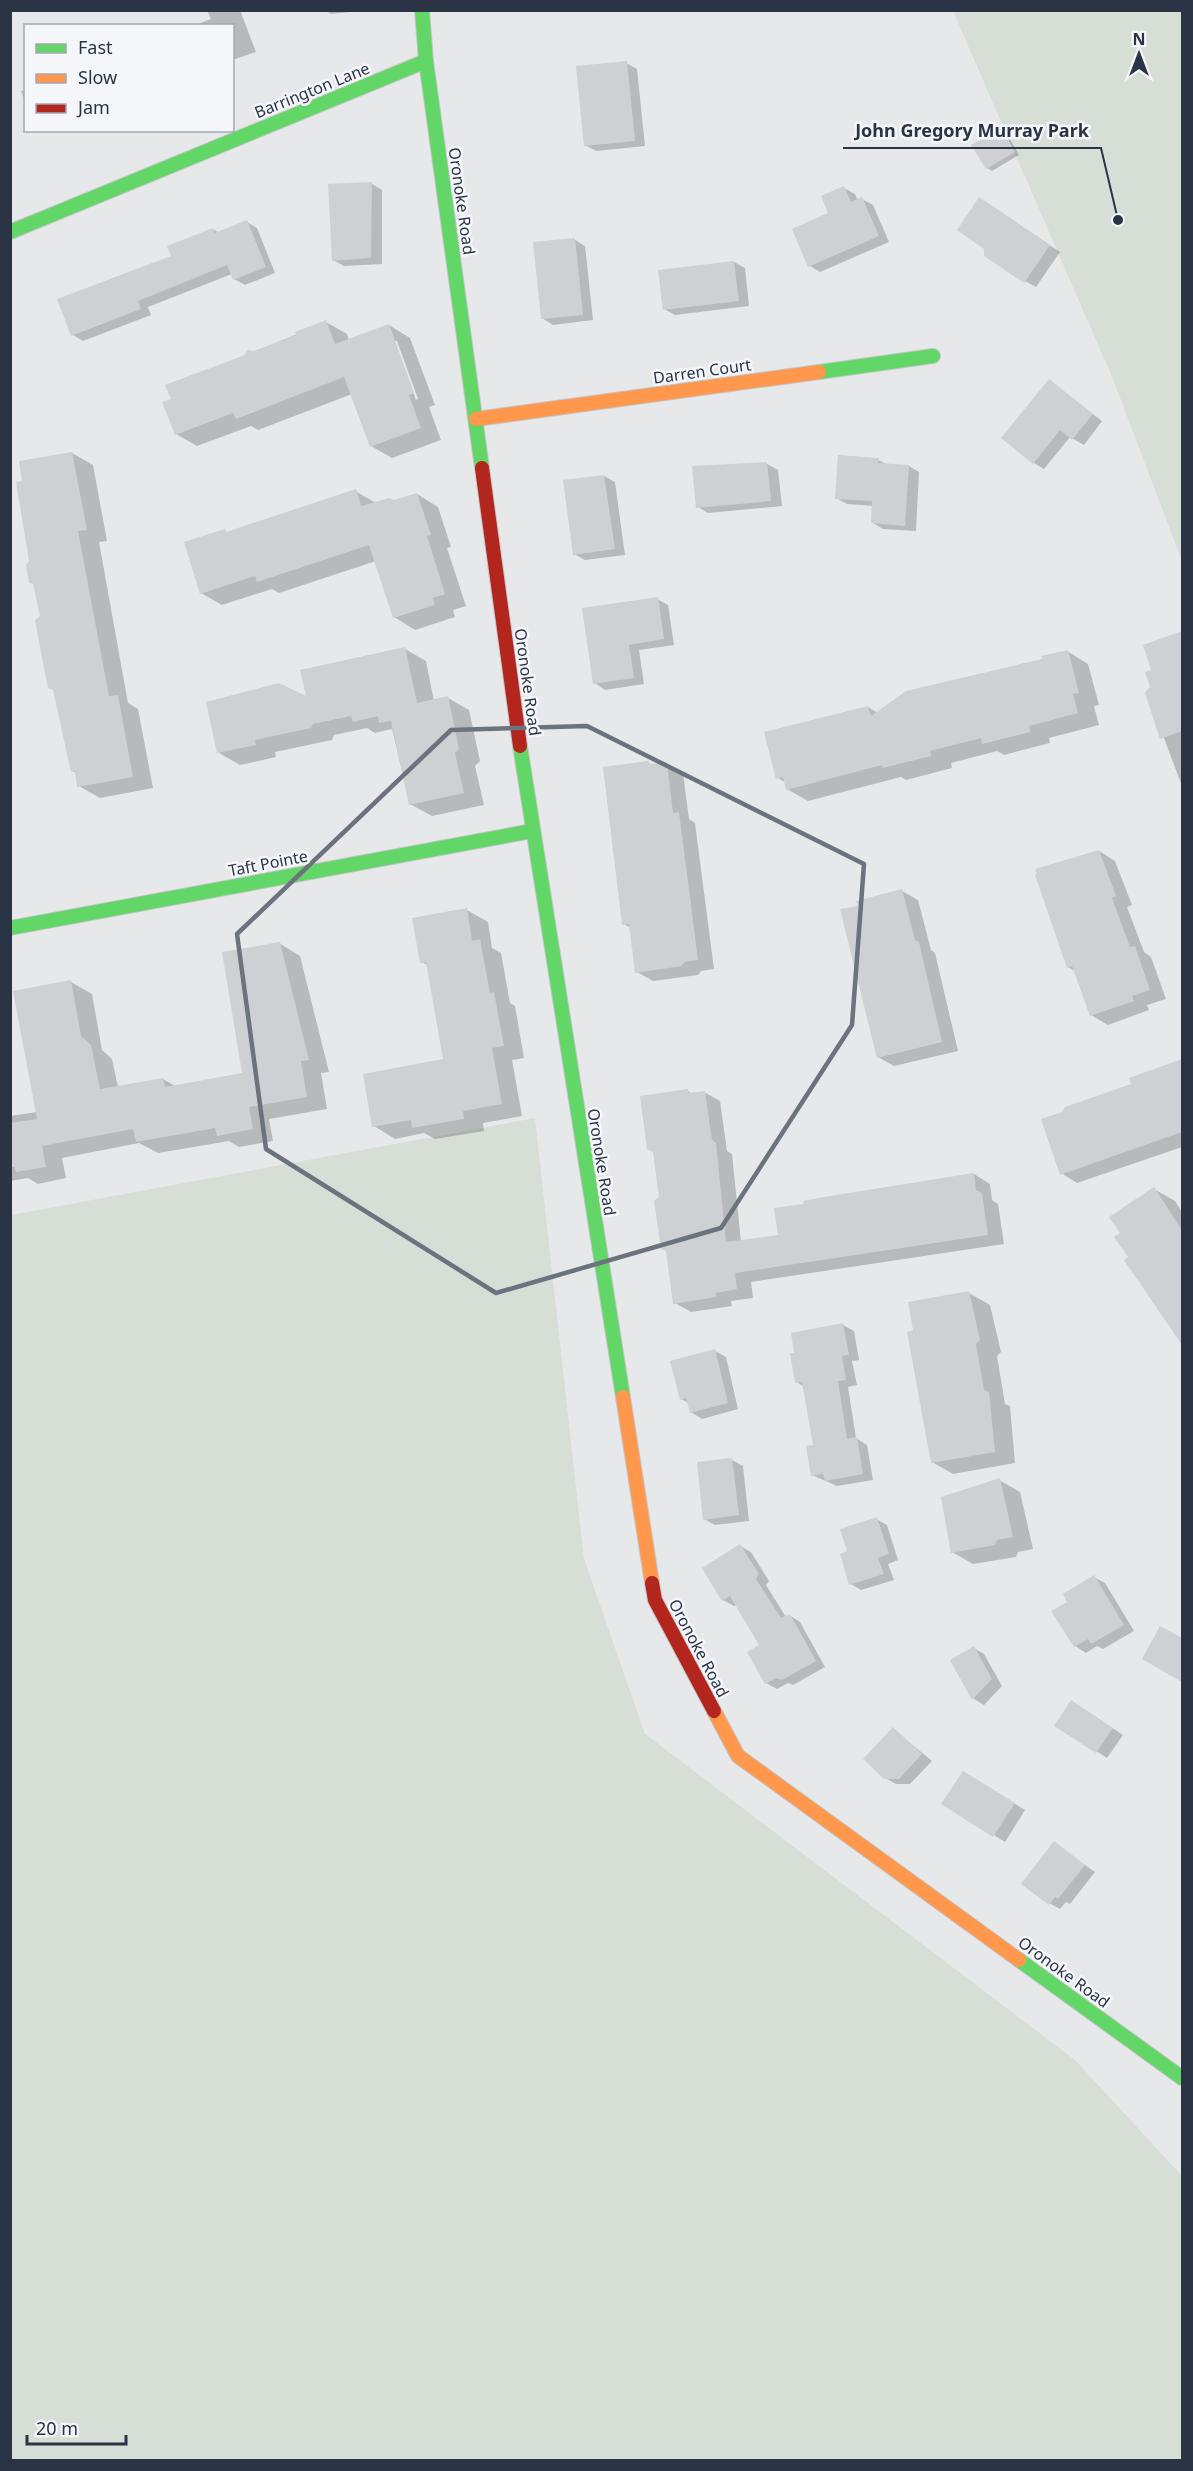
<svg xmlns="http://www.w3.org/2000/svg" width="1193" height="2471" font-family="'Noto Sans',sans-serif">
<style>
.green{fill:#d6ded6}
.shadow{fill:#0003;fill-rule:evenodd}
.building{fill:#ced0d3}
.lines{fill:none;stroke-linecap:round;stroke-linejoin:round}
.fast-casing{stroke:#c4c6c8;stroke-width:16}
.slow-casing{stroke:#c4c6c8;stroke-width:16}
.jam-casing{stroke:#c4c6c8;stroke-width:16}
.fast{stroke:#63d668;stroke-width:14}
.slow{stroke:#ff974d;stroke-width:14}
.jam{stroke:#b3261e;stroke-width:14}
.marked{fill:none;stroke:#6c737f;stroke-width:4.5;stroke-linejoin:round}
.labels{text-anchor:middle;stroke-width:5;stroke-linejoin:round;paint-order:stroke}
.street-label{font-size:16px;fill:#2b3445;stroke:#f4f6f9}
.leader{fill:none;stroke:#2b3445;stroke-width:2}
.callout-dot{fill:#2b3445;stroke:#f4f6f9;stroke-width:2}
.callout-label{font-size:18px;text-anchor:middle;font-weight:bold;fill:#2b3445;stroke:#f4f6f9;stroke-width:5;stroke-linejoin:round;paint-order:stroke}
</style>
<rect width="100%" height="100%" fill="#e6e8ea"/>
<g class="green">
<polygon points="953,11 1182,11 1182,561 1113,379"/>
<polygon points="535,1118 584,1559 645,1734 1075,2060 1182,2176 1182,2460 11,2460 11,1215"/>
</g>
<g class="shadow">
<polygon points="207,10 240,10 256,52 232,60 232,26 193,26 211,19"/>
<polygon points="324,10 369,10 331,14"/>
<polygon points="626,63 637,69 645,146 596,151 585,145"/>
<polygon points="26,90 26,104 21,91"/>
<polygon points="1001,129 1006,132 1019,155 992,171 987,168"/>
<polygon points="372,184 382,190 382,264 344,266 333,260"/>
<polygon points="844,188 855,194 858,201 862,199 873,205 889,242 820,272 810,266 830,213"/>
<polygon points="990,205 1060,252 1036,287 1025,281"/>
<polygon points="247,222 257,228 275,273 245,285 234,279 232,274 148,307 151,315 83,341 73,335 213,229 219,233"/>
<polygon points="575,240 585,246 593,320 553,325 542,318"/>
<polygon points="734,262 745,268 749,306 675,315 664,309"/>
<path d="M326 322 347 334 349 340 389 325 410 338 435 405 429 407 441 440 392 458 371 446 352 394 258 430 251 426 197 446 176 434 254 352ZM394 341H397L418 399 416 400Z"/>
<polygon points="1049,381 1102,421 1084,445 1070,437 1044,469 1034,463"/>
<polygon points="72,453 93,465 107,541 99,542 128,703 138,709 153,788 100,798 79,786 77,773 72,771 41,617 24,482"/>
<polygon points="878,460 888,465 909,466 919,472 916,531 883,529 873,523 874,506 847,504 836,498"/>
<polygon points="767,464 778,470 782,506 708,513 698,507"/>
<polygon points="604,476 615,482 625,555 585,560 574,554"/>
<polygon points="355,491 376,503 394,502 417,494 438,507 451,547 447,548 466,606 453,610 455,617 415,630 394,617 376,561 279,593 272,589 222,605 201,593 225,531 229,533"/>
<polygon points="657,599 668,605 674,645 639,650 644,684 605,690 595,683"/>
<polygon points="1182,633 1182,786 1147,693 1152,687 1153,670 1145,646"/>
<polygon points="405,649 426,661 434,701 448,698 469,710 480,761 475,766 484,805 432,816 410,804 392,729 375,733 367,728 334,735 332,740 275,752 276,757 240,765 219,753 308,698"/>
<polygon points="1067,651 1088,664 1099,705 1094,706 1099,725 1049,738 1050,743 1004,755 997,751 951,763 952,768 906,780 901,777 808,801 787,789 785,782 778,778 868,707 878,713"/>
<polygon points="667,764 683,773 689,819 695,823 714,969 701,971 698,975 653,981 637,972 631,928 624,924 652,766"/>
<polygon points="1099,851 1115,861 1132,905 1127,907 1144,952 1151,957 1166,999 1147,1005 1149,1010 1108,1025 1091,1015 1076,972 1068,967"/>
<polygon points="902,891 918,900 931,950 935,953 958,1051 894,1066 878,1057 859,907"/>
<polygon points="467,910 488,922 492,948 501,953 510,1003 515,1006 524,1058 512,1060 522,1116 483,1123 484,1131 435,1139 424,1133 395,1139 374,1126 445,1060 429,966 422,962"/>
<polygon points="279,943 300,956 329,1072 321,1073 327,1109 269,1119 273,1141 239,1147 229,1141 158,1153 139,1143 62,1158 66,1178 38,1184 28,1178 10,1181 10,1167 22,1165 10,1164 10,1116 37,1112 71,982 92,994 102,1050 112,1059 118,1087 163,1079 175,1086 244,1074"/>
<polygon points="1182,1061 1182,1147 1077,1183 1061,1173 1133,1085 1131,1079"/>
<polygon points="688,1091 692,1094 704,1092 720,1101 727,1151 732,1154 741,1242 780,1236 974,1174 990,1184 992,1200 998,1204 1004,1244 751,1282 753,1298 731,1301 732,1306 691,1312 675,1303 660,1198"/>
<polygon points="1154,1189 1175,1201 1182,1212 1182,1344 1130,1258 1122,1234"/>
<polygon points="969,1293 990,1305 1001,1352 997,1356 1005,1404 1010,1406 1015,1463 953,1474 932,1462 915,1332"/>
<polygon points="843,1325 854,1331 859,1360 852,1361 857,1385 848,1387 856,1438 867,1445 873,1480 837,1486 812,1475 814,1446 805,1387 796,1382"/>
<polygon points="715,1351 726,1357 738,1409 702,1419 691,1412 689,1403 681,1399"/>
<polygon points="732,1460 743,1466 749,1521 715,1525 704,1519"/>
<polygon points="999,1480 1020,1492 1033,1549 1018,1552 1016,1557 973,1564 952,1552"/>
<polygon points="876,1519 887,1525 898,1560 888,1564 894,1580 861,1590 851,1584 849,1552"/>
<polygon points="740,1546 751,1552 769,1581 766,1585 786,1617 789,1615 800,1622 825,1667 793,1685 788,1683 777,1689 766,1683 762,1646 737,1605 734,1606 723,1600"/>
<polygon points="1094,1577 1105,1583 1134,1631 1103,1649 1097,1646 1086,1653 1075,1646 1069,1602"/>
<polygon points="1161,1628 1182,1640 1182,1679 1154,1665"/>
<polygon points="974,1648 984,1654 1002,1686 984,1705 974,1699 952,1660"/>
<polygon points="1082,1708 1123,1735 1107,1758 1056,1725"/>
<polygon points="893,1729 932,1761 910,1784 896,1784 885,1778"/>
<polygon points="974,1779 1025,1810 1005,1842 943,1804"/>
<polygon points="1054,1843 1095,1872 1070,1904 1066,1902 1060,1909 1049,1903"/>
</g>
<g class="building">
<polygon points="627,61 635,141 584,146 576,66"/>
<polygon points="1001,128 1015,152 986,169 971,145"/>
<polygon points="372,182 371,258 332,261 328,184"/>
<polygon points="844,186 851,202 862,197 879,236 808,267 792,229 828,213 821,196"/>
<polygon points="979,197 1050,245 1024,283 984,256 984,249 957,230"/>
<polygon points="247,220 266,267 233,280 227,265 138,301 141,309 71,336 57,299 171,256 167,246 213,228 215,233"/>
<polygon points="575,238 583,315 541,319 533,242"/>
<polygon points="734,261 739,301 663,310 658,270"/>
<polygon points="326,320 335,344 389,324 414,393 409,395 421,428 370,447 344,377 236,419 233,413 175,435 162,402 171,399 165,385 245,355 247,350 254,351 296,335 295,332"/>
<polygon points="1049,379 1093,414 1072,440 1060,430 1033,464 1001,438"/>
<polygon points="72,452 87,530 78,531 109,696 118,695 133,777 77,787 75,771 71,772 53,690 48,688 40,647 35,620 40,616 33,584 29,583 26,565 29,561 16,482 22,481 19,461"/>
<polygon points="838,455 879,458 878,463 909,465 905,526 871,523 872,501 835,499"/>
<polygon points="767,462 771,501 696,508 692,466"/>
<polygon points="604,475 615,549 573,555 563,480"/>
<polygon points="356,489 361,506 389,498 394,500 417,493 431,535 427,536 445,594 433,598 435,605 393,618 369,545 257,582 255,576 200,594 184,542 225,529 226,532"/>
<polygon points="658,597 664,639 629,645 634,678 593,684 582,608"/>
<polygon points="1182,631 1182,731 1160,739 1145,693 1150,687 1145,672 1151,670 1143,645"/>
<polygon points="405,647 417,703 448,696 459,749 455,753 464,793 409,805 391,721 379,723 378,716 353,722 351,716 313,724 311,728 255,740 256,745 217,753 206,702 279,683 306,696 300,670"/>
<polygon points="1068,650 1079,693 1073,694 1078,713 1029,726 1030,732 982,744 981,738 930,751 931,756 883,768 882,765 786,790 783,777 776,779 764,732 868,706 871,716 906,691 1042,659 1041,656"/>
<polygon points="648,761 650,764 667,762 673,813 679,812 698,960 684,962 682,966 635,973 629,924 622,925 603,767"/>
<polygon points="1099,850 1116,896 1112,898 1130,947 1135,946 1150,990 1132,996 1134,1001 1090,1016 1072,966 1067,968 1035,875 1037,874 1035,869"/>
<polygon points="902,889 915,940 919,942 942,1042 877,1058 840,909 858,906 856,901"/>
<polygon points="467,908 472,941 480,939 490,993 494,992 504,1046 492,1048 502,1104 463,1111 464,1119 412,1128 411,1120 372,1127 363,1074 443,1059 426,962 420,963 412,918"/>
<polygon points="280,942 309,1060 301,1061 307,1097 249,1107 253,1129 217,1136 215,1128 136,1142 133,1129 42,1146 46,1167 16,1172 14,1165 10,1166 10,1123 37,1119 13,991 71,980 81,1036 91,1045 100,1089 163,1078 165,1087 242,1073 222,952"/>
<polygon points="1182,1059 1182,1132 1060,1175 1041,1119 1062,1112 1065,1107 1131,1084 1129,1078"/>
<polygon points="688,1089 688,1093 705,1091 712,1140 716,1143 726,1242 778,1235 774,1208 804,1204 803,1201 824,1197 974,1173 976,1190 982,1193 988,1235 735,1273 737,1289 716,1293 716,1297 673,1304 666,1251 661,1249 654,1201 659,1197 653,1152 647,1149 640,1096"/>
<polygon points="1154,1187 1182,1230 1182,1345 1124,1260 1128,1257 1114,1237 1120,1233 1109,1217"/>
<polygon points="969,1291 980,1340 976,1344 984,1390 989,1392 995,1452 931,1463 907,1332 913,1330 908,1302"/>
<polygon points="843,1323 849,1355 842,1356 846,1380 838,1381 847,1439 857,1437 863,1474 825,1481 823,1474 811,1476 806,1446 813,1445 802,1382 795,1383 790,1353 794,1353 791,1333"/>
<polygon points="715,1349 728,1403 690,1413 686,1398 680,1400 670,1361"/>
<polygon points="732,1458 739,1515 703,1520 697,1462"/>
<polygon points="1000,1478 1013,1537 997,1540 995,1545 951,1553 941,1497"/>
<polygon points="877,1517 889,1554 878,1558 884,1574 849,1585 840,1554 847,1551 840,1529"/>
<polygon points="740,1544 759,1574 756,1579 781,1618 790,1614 816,1661 782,1680 776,1678 765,1684 747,1652 759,1645 730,1596 722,1601 702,1568"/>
<polygon points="1094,1575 1124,1625 1091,1644 1088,1639 1074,1647 1051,1611 1067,1602 1063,1594"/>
<polygon points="1160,1626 1182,1638 1182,1682 1142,1659"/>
<polygon points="974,1646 992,1679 972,1700 950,1660"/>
<polygon points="1071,1700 1113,1728 1096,1753 1054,1726"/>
<polygon points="893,1727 922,1754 899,1779 884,1779 863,1759"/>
<polygon points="963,1771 1015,1803 993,1837 941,1804"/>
<polygon points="1054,1841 1085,1865 1058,1899 1055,1897 1049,1905 1021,1884"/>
</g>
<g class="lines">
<defs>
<g id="fast">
<polyline points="422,10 426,61 482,468"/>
<polyline points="10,232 426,61"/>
<polyline points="819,372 933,356"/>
<polyline points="520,746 623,1397"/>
<polyline points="10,928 532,831"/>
<polyline points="1019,1960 1182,2078"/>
</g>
<g id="slow">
<polyline points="476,419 819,372"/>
<polyline points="623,1397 652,1583"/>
<polyline points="714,1711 738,1756 1019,1960"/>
</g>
<g id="jam">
<polyline points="482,468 520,746"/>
<polyline points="652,1583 655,1600 714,1711"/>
</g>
</defs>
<use href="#fast" class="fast-casing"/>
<use href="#slow" class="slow-casing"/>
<use href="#jam" class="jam-casing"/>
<use href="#fast" class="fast"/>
<use href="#slow" class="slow"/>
<use href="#jam" class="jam"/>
</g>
<path class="marked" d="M587 726 864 864 852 1025 721 1228 496 1293 266 1149 237 934 451 730Z"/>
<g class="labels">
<g class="street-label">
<text transform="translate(312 90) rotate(-22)" y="6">Barrington Lane</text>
<text transform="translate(462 201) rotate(82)" y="6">Oronoke Road</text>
<text transform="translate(702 371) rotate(-8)" y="6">Darren Court</text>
<text transform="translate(528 682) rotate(82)" y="6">Oronoke Road</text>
<text transform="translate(268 863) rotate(-11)" y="6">Taft Pointe</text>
<text transform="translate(602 1162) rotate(81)" y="6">Oronoke Road</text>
<text transform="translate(699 1648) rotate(62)" y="6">Oronoke Road</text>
<text transform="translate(1064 1972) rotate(36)" y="6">Oronoke Road</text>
</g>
</g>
<path class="leader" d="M1118 220L1101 148H843"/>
<circle class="callout-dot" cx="1118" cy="220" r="6"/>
<g class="callout-label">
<text x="972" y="137">John Gregory Murray Park</text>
</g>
<rect width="1193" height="2471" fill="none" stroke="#2b3445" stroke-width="24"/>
<rect x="24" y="24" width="210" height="108" fill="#f4f6f9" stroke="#a4a8b1" stroke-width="1.5"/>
<rect x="36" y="44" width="30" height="9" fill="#63d668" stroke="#a4a8b1" stroke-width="1.5"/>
<text x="78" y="54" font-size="18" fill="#2b3445">Fast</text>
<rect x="36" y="74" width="30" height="9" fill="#ff974d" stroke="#a4a8b1" stroke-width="1.5"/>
<text x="78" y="84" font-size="18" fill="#2b3445">Slow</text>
<rect x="36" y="104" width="30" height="9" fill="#b3261e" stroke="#a4a8b1" stroke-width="1.5"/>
<text x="78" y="114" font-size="18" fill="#2b3445">Jam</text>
<g transform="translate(1139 54)" stroke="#f4f6f9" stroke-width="4.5" paint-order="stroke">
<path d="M0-4.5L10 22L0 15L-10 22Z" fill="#2b3445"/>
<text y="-9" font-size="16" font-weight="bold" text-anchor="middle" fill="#2b3445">N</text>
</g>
<path d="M27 2435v9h99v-9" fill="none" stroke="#2b3445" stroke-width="3"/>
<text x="36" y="2435" font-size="18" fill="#2b3445" stroke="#f4f6f9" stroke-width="4.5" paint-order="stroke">20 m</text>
</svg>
